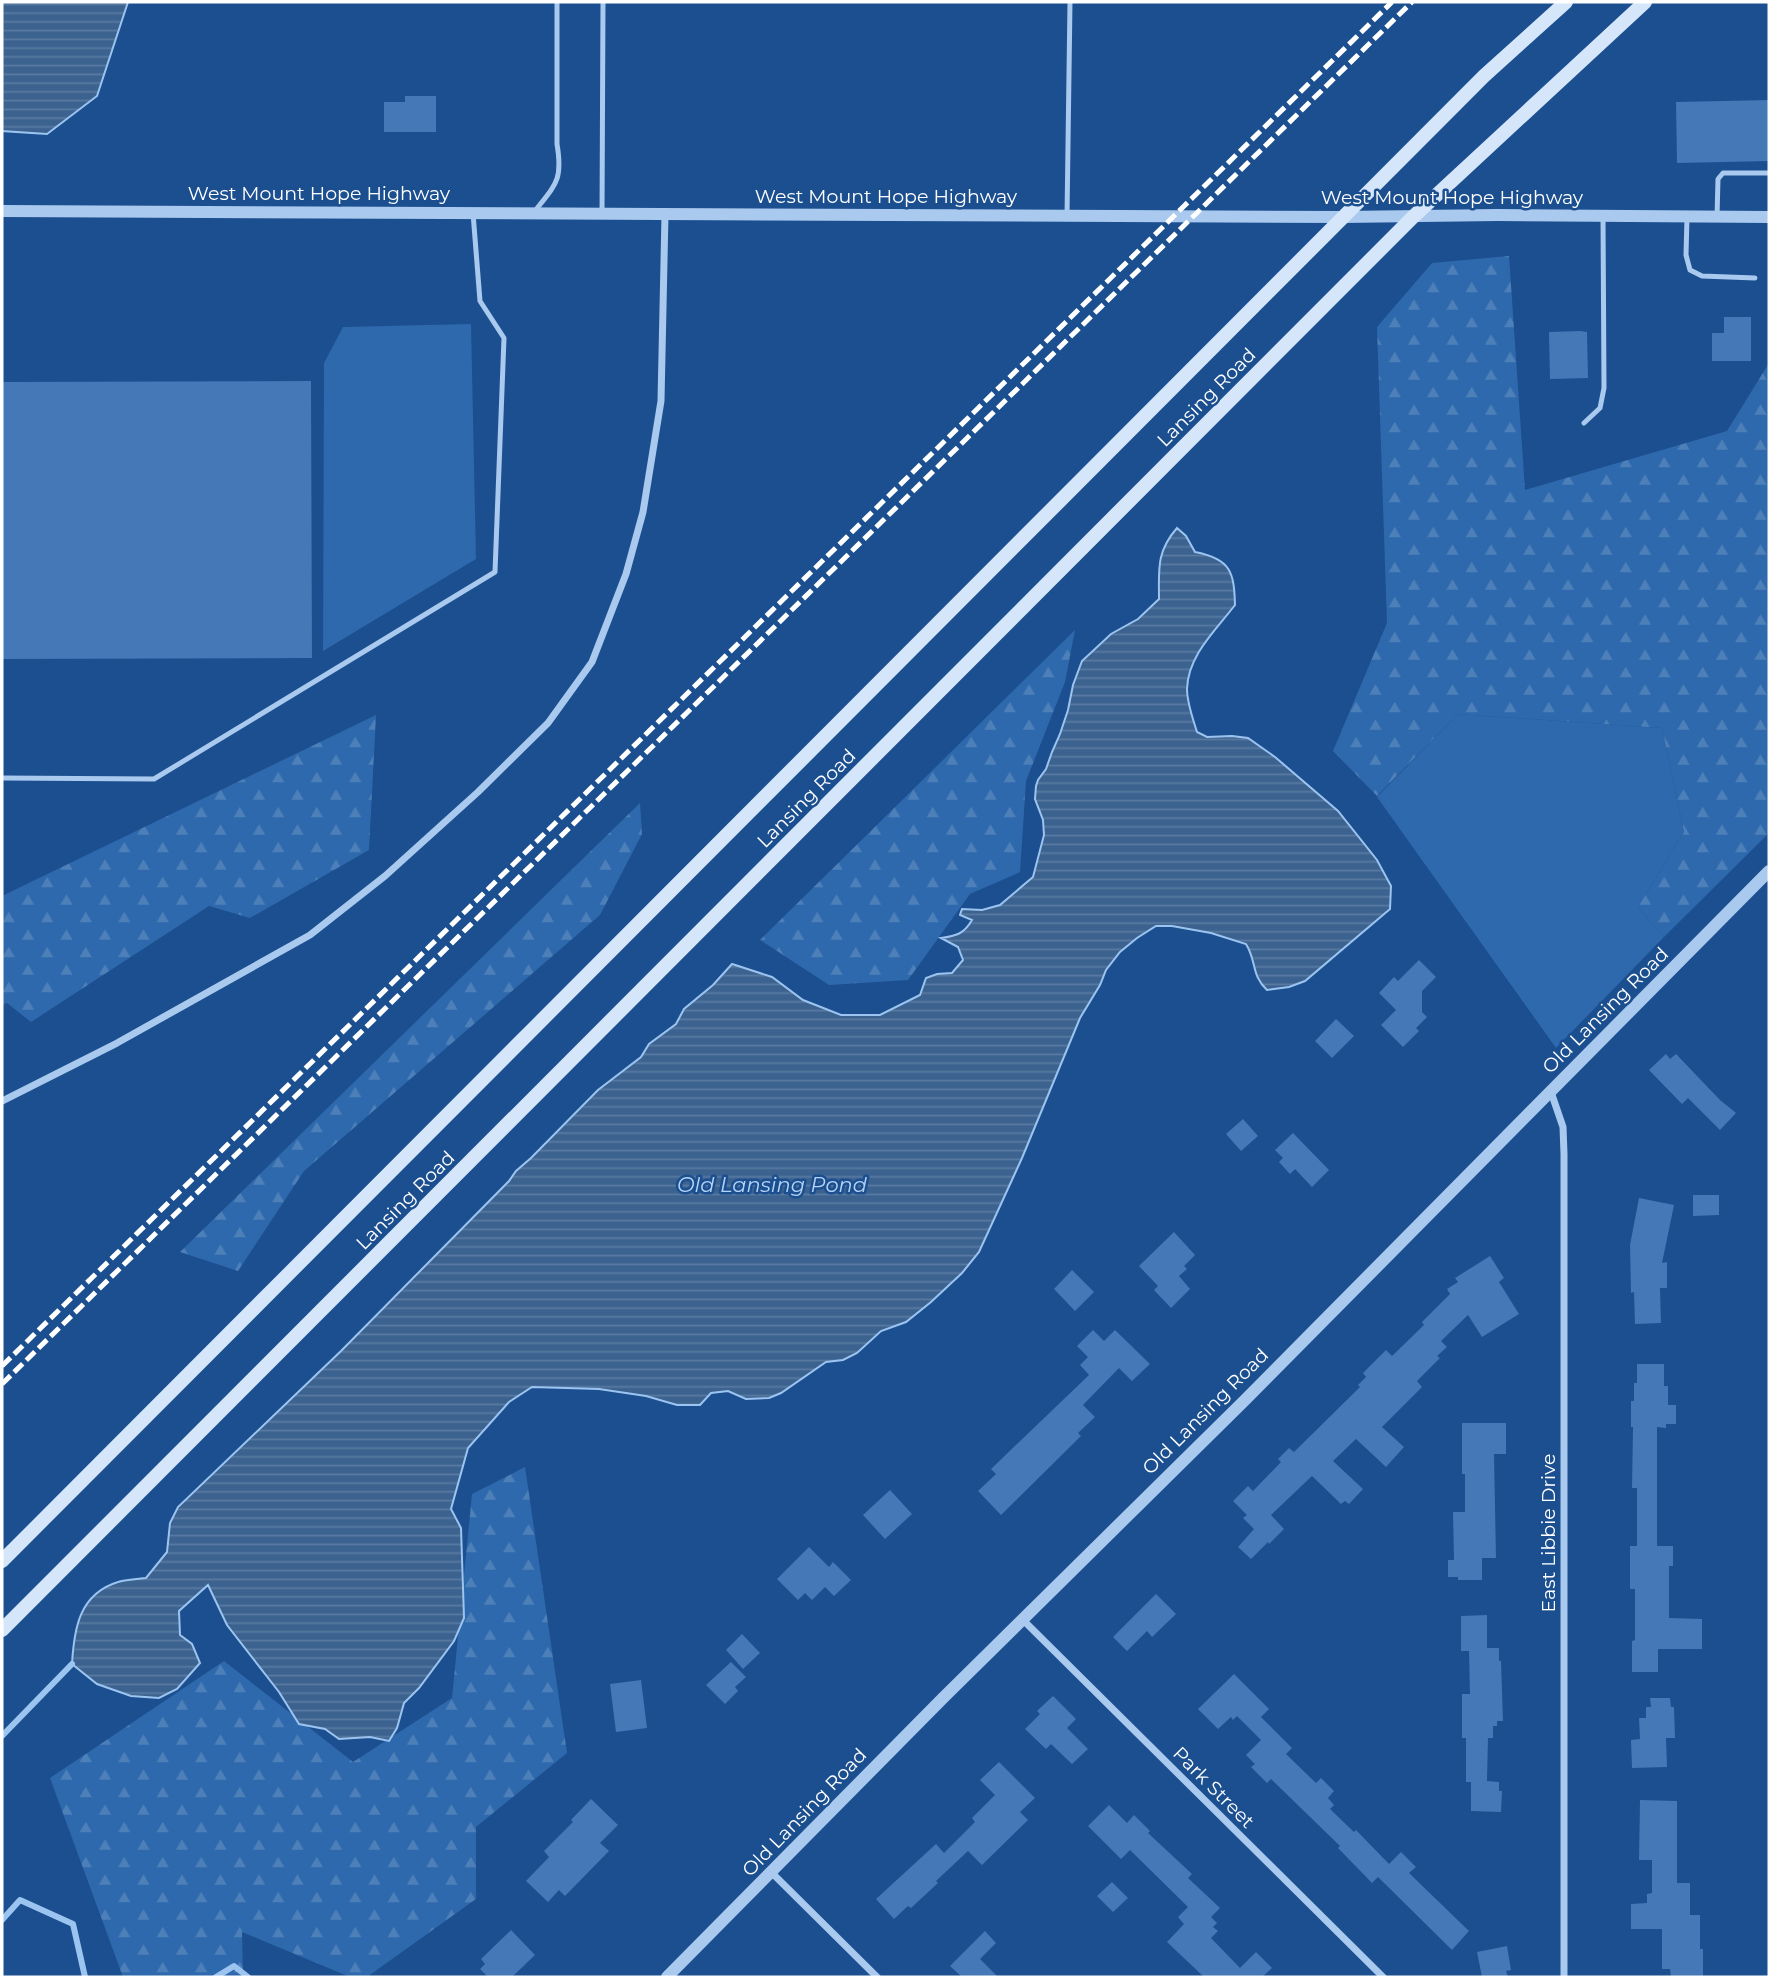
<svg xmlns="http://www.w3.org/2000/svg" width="1771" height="1979" font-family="Montserrat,sans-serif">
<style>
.green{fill:#2e69ad}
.forest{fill:url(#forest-firs)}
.water{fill:url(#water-rules);stroke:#9cc4f0;stroke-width:2}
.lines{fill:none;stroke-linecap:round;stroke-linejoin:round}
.stream{stroke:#9cc4f0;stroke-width:6}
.building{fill:#4478b7}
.service{stroke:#a9c9ee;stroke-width:5}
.minor{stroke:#a9c9ee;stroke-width:7}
.tertiary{stroke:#a9c9ee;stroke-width:12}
.secondary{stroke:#d6e6fa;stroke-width:14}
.rail{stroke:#fff;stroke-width:5;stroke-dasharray:12 5;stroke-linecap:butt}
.labels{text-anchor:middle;stroke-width:5;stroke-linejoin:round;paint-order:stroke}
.street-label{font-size:19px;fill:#fff;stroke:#1b4f8f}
.water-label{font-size:21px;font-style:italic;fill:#b5d3f5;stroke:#1b4f8f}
</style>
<defs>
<pattern id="forest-firs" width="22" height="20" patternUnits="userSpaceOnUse" patternTransform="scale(1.75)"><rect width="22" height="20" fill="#2e69ad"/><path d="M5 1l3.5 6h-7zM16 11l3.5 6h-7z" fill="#4d80b9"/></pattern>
<pattern id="water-rules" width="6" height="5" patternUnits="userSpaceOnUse" patternTransform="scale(1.75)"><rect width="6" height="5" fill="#3c6290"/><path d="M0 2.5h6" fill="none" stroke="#597aa1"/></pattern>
</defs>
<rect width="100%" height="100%" fill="#1b4f8f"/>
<g class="green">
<polygon points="471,324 476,559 323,651 324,363 343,327"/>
<polygon points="1458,714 1662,728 1684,832 1638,907 1664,937 1556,1048 1377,797"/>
</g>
<g class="forest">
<polygon points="1509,256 1525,490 1727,431 1769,363 1769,833 1664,937 1638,907 1684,832 1662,728 1458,714 1377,796 1333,751 1387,623 1377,327 1432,263"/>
<polygon points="1075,630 1065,682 1026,781 1020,872 970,894 908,980 829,985 760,940"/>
<polygon points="376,715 369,850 250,918 209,906 31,1022 7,1003 2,1005 2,896"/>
<polygon points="640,803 642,834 600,915 304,1171 238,1271 180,1252"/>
<polygon points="525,1467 567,1753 476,1827 476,1899 367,1977 350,1977 242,1932 243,1977 123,1977 50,1778 224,1661 353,1762 452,1698 472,1494"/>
</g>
<g class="water">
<polygon points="2,2 128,2 97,96 47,134 2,131"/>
<path d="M1177 528 1186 536 1195 552C1231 559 1234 572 1235 605 1216 630 1188 655 1187 689 1187 703 1193 719 1197 732L1207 737 1232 736 1248 738 1275 757 1338 811 1377 860 1391 886 1390 909 1305 981 1289 987 1267 990C1251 975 1257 962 1246 944L1211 933 1172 926H1156L1137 938 1120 952 1106 970 1100 985 1080 1018 1022 1158 979 1252 962 1273 931 1302 906 1322 881 1331 857 1353 843 1360 826 1362 781 1393 769 1398 746 1399 728 1391 711 1393 700 1405H677L646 1396 599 1389 532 1387 509 1402 468 1448 451 1509 461 1528 464 1618 454 1641 419 1688 404 1703 397 1728 389 1741 370 1737 339 1739 325 1729 299 1724 279 1692 227 1625 208 1585 179 1611 180 1635 192 1644 200 1663 177 1689 159 1698 131 1696 97 1684 72 1664C74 1629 79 1594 118 1582 127 1579 137 1579 146 1578L167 1552 170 1523 178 1507 341 1351 509 1181 516 1171 531 1158 598 1090 641 1057 649 1044 676 1024 684 1009 713 985 732 964 772 977 803 1000 841 1015H880L920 995 926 978 937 974 952 973 963 960 958 947 941 938C956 936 964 934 972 920L960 915 962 909 982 910 1000 905 1033 877 1044 835 1043 820 1035 799 1036 786 1038 780 1046 769 1052 752 1060 734 1068 710 1073 685 1082 661 1111 634 1138 619 1159 599C1159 570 1156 552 1177 528Z"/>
</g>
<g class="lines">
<g class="stream">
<polyline points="2,1736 72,1664"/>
<polyline points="2,1920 20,1900 73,1924 85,1977"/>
<polyline points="216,1977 234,1966 248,1977"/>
</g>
</g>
<g class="building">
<polygon points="405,96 436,96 436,132 384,132 384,102 405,102"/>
<polygon points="1769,100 1769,161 1677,163 1676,102"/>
<polygon points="1724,317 1751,317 1751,361 1712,361 1712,333 1724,333"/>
<polygon points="1580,331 1587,332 1588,378 1550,379 1549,332"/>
<polygon points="311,381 312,658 2,659 2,382"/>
<polygon points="1419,960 1436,977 1422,991 1422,1012 1427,1017 1416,1028 1419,1031 1403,1047 1381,1025 1396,1010 1379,993 1394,977 1398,981"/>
<polygon points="1336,1019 1354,1036 1332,1058 1315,1041"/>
<polygon points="1666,1054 1670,1059 1676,1054 1720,1100 1736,1113 1720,1130 1688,1098 1682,1104 1649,1070"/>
<polygon points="1243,1119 1258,1136 1241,1151 1226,1134"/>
<polygon points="1293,1133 1329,1170 1312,1187 1295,1169 1290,1174 1279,1162 1283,1158 1275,1150"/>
<polygon points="1693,1195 1719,1195 1719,1215 1693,1216"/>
<polygon points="1639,1198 1674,1205 1662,1263 1667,1262 1667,1288 1660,1288 1661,1323 1635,1324 1634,1292 1631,1293 1630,1245"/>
<polygon points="1174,1232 1195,1255 1184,1266 1187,1269 1179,1276 1190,1289 1171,1308 1154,1290 1158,1286 1139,1266"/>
<polygon points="1490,1256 1504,1278 1499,1282 1519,1314 1482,1337 1468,1315 1441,1341 1447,1347 1437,1356 1440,1358 1417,1381 1422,1387 1382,1427 1404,1447 1386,1467 1356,1439 1333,1461 1363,1489 1349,1504 1345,1501 1341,1504 1312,1476 1271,1515 1284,1529 1269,1544 1268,1542 1251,1559 1238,1547 1254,1529 1243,1518 1247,1515 1233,1501 1248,1486 1253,1491 1281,1462 1278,1459 1289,1448 1294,1452 1360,1387 1358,1385 1366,1377 1363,1373 1386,1350 1392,1356 1424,1325 1422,1322 1450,1294 1447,1289 1458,1282 1455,1278"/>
<polygon points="1072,1270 1094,1292 1075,1311 1054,1289"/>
<polygon points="1093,1330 1104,1341 1115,1330 1150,1364 1132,1381 1119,1368 1083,1405 1095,1417 1078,1433 1081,1436 1001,1515 978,1491 996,1474 991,1469 1089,1375 1080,1365 1088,1357 1077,1346"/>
<polygon points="1637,1364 1664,1364 1664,1386 1668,1386 1668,1405 1676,1405 1676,1424 1666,1424 1666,1428 1657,1427 1657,1546 1673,1546 1673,1566 1669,1566 1669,1618 1702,1619 1702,1649 1658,1649 1658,1672 1632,1672 1632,1641 1635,1640 1635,1589 1630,1589 1630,1546 1637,1546 1637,1488 1632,1488 1633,1427 1631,1427 1631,1401 1634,1401 1634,1383 1637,1383"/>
<polygon points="1462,1423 1506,1423 1506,1454 1494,1454 1496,1558 1482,1558 1482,1580 1458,1580 1458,1577 1448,1577 1448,1560 1454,1560 1453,1512 1465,1512 1465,1474 1462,1474"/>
<polygon points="890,1490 912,1514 885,1539 863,1515"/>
<polygon points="809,1547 829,1567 833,1562 851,1580 834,1596 825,1587 812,1600 805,1593 798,1600 777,1579"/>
<polygon points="1156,1594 1176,1614 1152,1637 1147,1631 1127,1651 1113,1637"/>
<polygon points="1487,1615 1487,1648 1499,1648 1499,1661 1501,1661 1503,1721 1497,1721 1497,1726 1493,1726 1493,1738 1488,1738 1487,1781 1499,1782 1499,1791 1502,1791 1501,1812 1471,1811 1471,1782 1466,1782 1466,1738 1462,1738 1462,1694 1470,1694 1469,1651 1461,1651 1461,1616"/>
<polygon points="742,1634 760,1653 743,1669 726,1650"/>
<polygon points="731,1662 746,1677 735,1687 738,1691 725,1704 706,1685"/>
<polygon points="1234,1674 1269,1709 1261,1717 1292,1748 1286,1754 1316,1783 1321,1778 1334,1791 1328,1798 1334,1805 1330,1809 1354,1832 1356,1830 1389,1864 1401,1852 1416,1867 1409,1873 1469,1931 1452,1950 1378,1877 1372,1883 1338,1848 1340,1846 1271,1779 1267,1783 1251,1767 1255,1764 1246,1755 1261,1740 1237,1716 1233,1720 1231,1717 1218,1729 1198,1709"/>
<polygon points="641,1680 647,1728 616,1732 610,1684"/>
<polygon points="1053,1696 1076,1719 1067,1728 1088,1749 1072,1764 1051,1744 1046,1749 1025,1729 1040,1714 1037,1711"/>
<polygon points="1650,1698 1670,1698 1671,1707 1674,1707 1675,1738 1666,1738 1667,1767 1632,1768 1631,1740 1640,1739 1639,1718 1646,1718 1646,1707 1651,1707"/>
<polygon points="999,1762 1035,1798 1020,1812 1028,1820 982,1865 968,1851 936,1881 938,1883 911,1908 908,1906 894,1919 876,1899 936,1844 944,1853 975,1822 972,1818 995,1795 980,1780"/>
<polygon points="591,1799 618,1825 600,1843 609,1851 565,1896 559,1890 548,1902 526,1881 549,1857 544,1851 573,1822 571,1820"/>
<polygon points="1640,1800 1677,1801 1677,1883 1690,1883 1690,1915 1700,1915 1700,1949 1703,1949 1703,1977 1671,1977 1670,1969 1662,1969 1662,1929 1631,1929 1631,1904 1647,1903 1647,1894 1652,1893 1652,1860 1639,1860"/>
<polygon points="1109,1805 1127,1823 1134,1815 1150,1831 1148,1833 1192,1874 1188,1878 1220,1908 1211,1917 1217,1923 1213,1927 1218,1931 1211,1938 1240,1968 1256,1952 1272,1968 1262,1977 1204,1977 1167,1942 1184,1924 1178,1917 1188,1907 1130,1850 1121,1859 1088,1826"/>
<polygon points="1112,1882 1128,1898 1113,1912 1097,1896"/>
<polygon points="511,1930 535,1955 512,1977 488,1977 480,1969 485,1964 481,1959"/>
<polygon points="985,1931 996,1943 980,1959 998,1977 962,1977 950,1966"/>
<polygon points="1507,1946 1511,1970 1506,1971 1508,1977 1482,1977 1477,1952"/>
</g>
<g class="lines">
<g class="service">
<path d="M535 211C556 184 563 180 557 144V2"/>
<polyline points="602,214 603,2"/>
<polyline points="1067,216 1070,2"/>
<polyline points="1687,217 1686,255 1690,270 1702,276 1755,278"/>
<polyline points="1717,217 1718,179 1723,173 1769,173"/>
<polyline points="1584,423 1600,408 1604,388 1603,216"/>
<polyline points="2,778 154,779 495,572 504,338 480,301 473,213"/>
</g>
<g class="minor">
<polyline points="1551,1092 1563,1127 1564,1154 1564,1977"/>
<polyline points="2,1101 117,1043 310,935 385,876 478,792 548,723 592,662 626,574 643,512 661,401 665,215"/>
<polyline points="1022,1619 1383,1977"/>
<polyline points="771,1872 877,1977"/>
</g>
<g class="tertiary">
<polyline points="2,211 1343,217 1497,215 1769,217"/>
<polyline points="667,1977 944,1697 1245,1400 1769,871"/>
</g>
<g class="secondary">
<polyline points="2,1561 1484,76 1566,2"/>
<polyline points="2,1630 1414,216 1645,2"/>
</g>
<g class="rail">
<polyline points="2,1366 1392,2"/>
<polyline points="2,1384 1412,2"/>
</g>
</g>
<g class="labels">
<g class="street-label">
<text x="319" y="200">West Mount Hope Highway</text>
<text x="886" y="203">West Mount Hope Highway</text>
<text x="1452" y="204">West Mount Hope Highway</text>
<text transform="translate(1206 397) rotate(-45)" y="7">Lansing Road</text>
<text transform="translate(806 798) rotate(-45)" y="7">Lansing Road</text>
<text transform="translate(1605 1010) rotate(-45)" y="7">Old Lansing Road</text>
<text transform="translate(405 1200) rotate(-45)" y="7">Lansing Road</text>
<text transform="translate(1205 1411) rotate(-45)" y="7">Old Lansing Road</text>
<text transform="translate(1548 1533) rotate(-90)" y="7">East Libbie Drive</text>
<text transform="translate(1214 1787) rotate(45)" y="7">Park Street</text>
<text transform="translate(804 1812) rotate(-46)" y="7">Old Lansing Road</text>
</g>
<g class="water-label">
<text x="772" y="1192">Old Lansing Pond</text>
</g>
</g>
<rect width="1771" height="1979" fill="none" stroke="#ffffff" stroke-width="7"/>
</svg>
